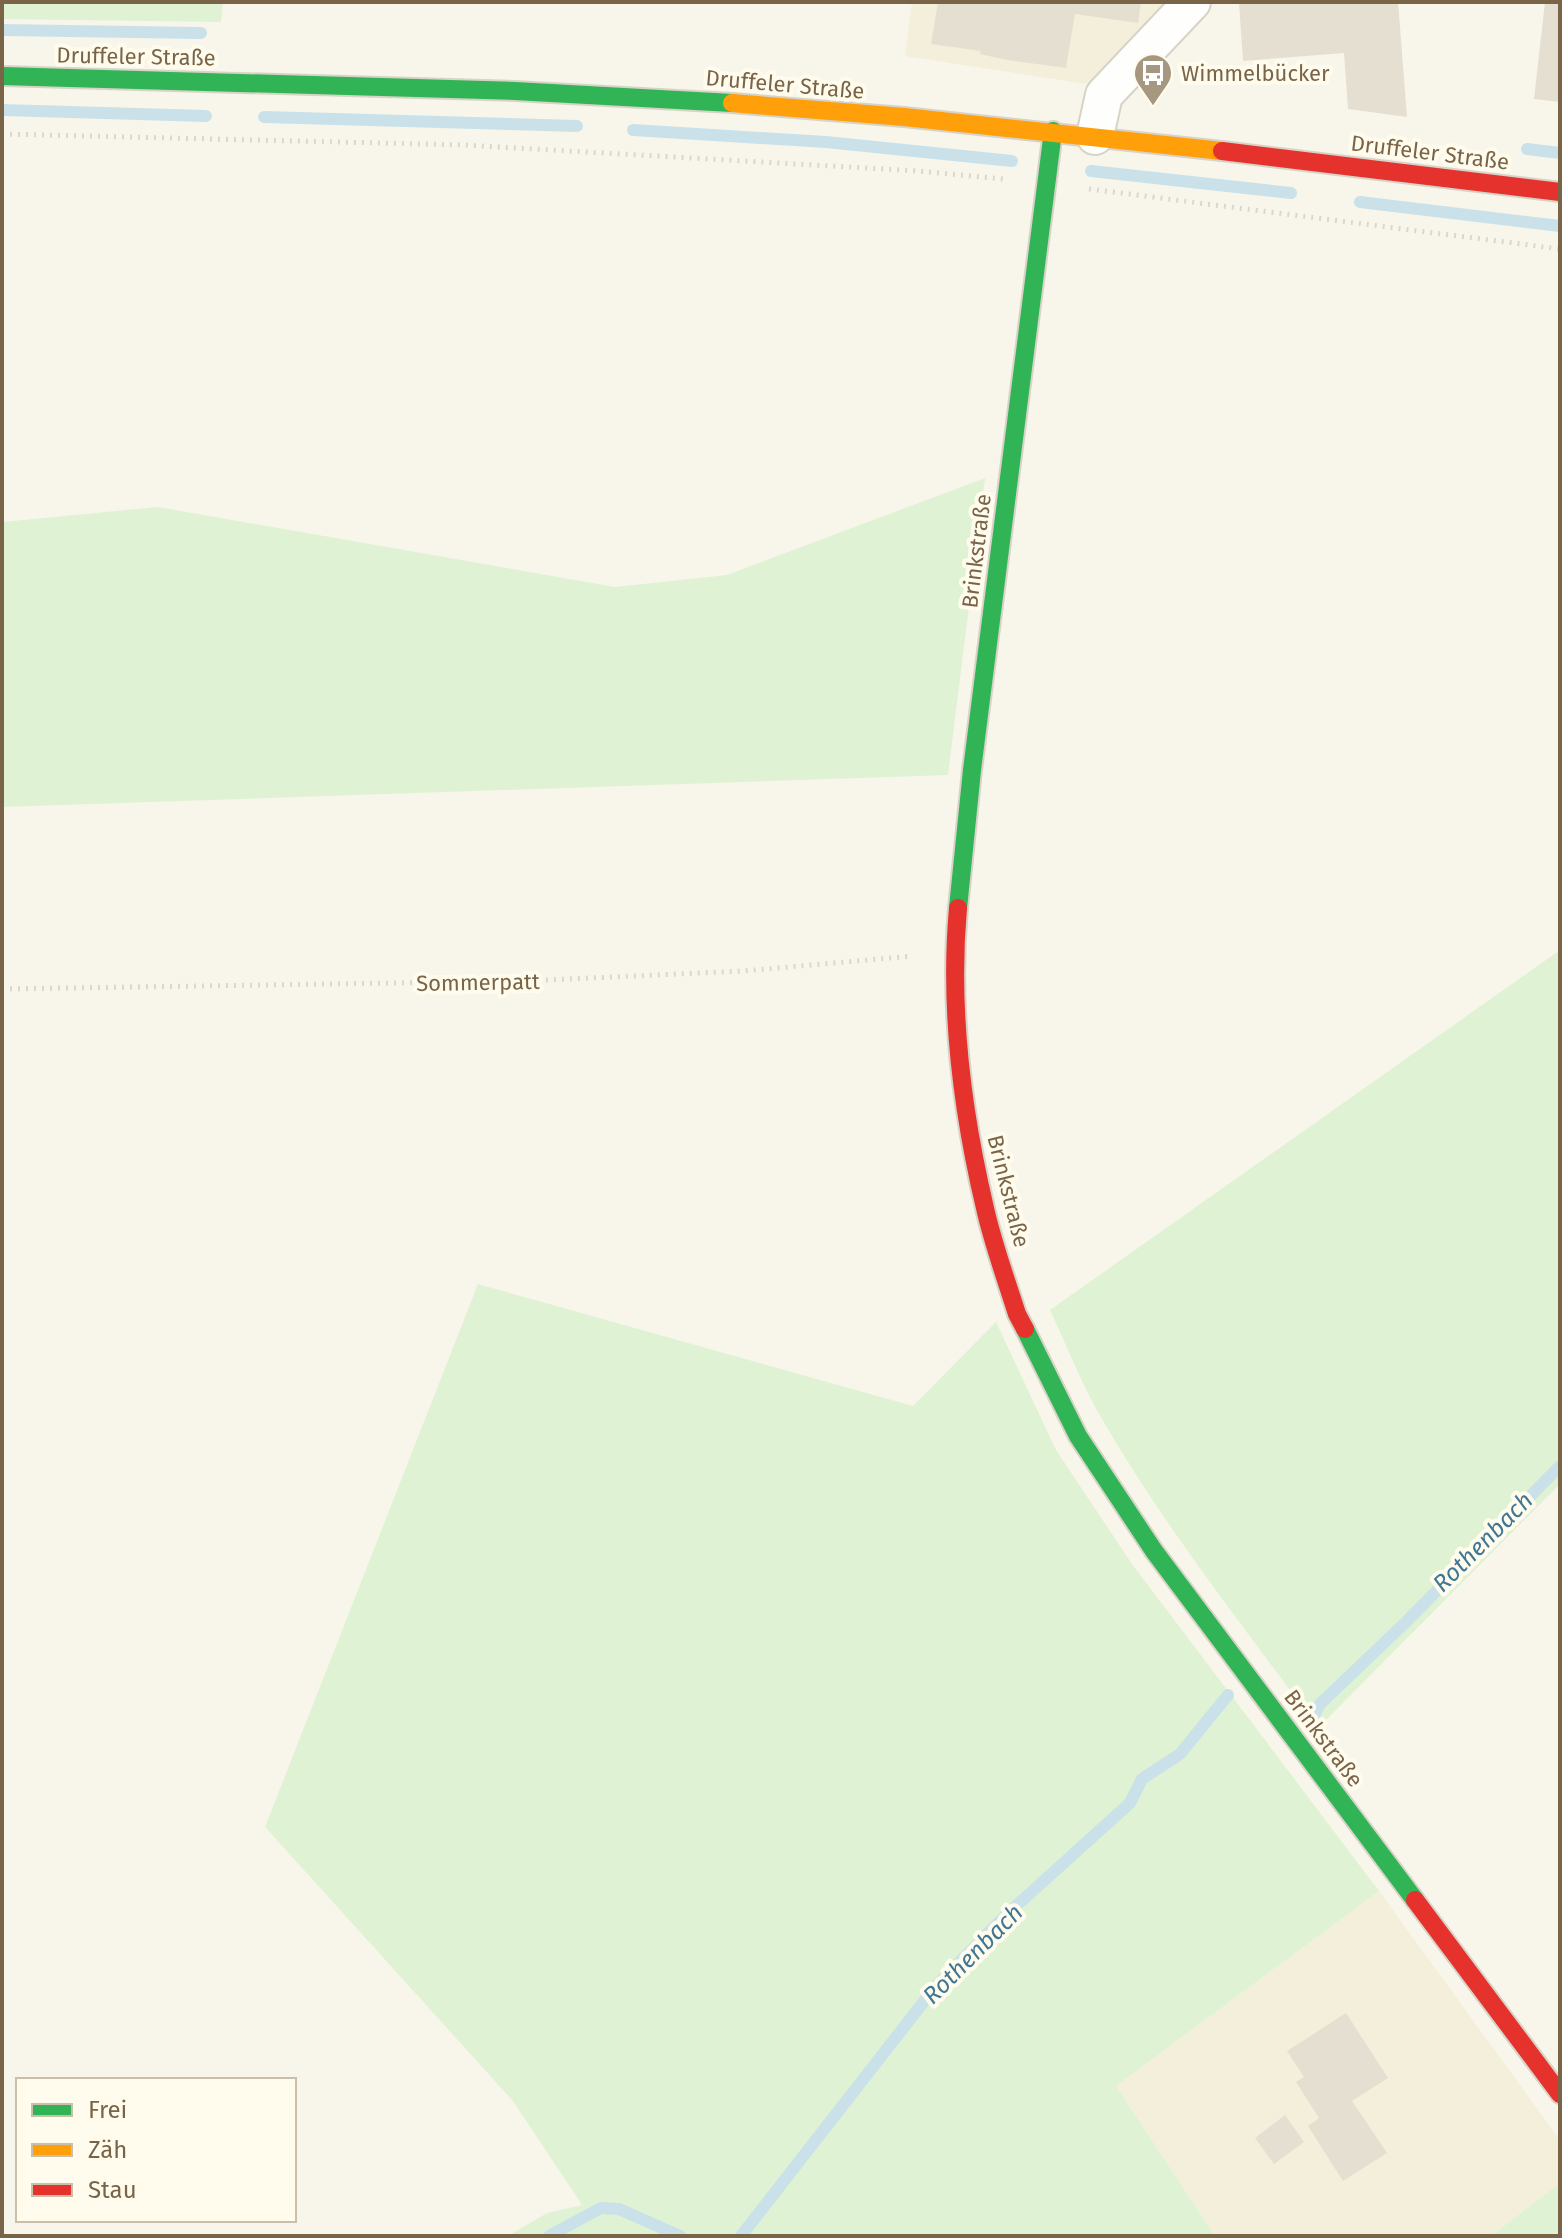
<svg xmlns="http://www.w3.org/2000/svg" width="1562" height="2238" font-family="'Fira Sans',sans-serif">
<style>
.residential{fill:#f4efda}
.green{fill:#dff2d3}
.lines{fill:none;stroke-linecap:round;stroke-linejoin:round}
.stream{stroke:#cae1ea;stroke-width:12}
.building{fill:#e5dfd1}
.street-casing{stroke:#d7d3c8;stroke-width:40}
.fast-casing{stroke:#d8d3c8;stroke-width:22}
.slow-casing{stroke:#d8d3c8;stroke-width:22}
.jam-casing{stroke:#d8d3c8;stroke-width:22}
.path{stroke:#dcd6cc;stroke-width:5;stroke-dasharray:2 6;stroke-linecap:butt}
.street{stroke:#fefefc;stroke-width:36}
.fast{stroke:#30b455;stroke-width:18}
.slow{stroke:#ff9f0a;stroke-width:18}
.jam{stroke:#e5322d;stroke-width:18}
.labels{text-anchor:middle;stroke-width:8;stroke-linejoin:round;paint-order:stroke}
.street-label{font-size:22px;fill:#7a6447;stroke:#fffced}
.poi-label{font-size:22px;fill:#7a6447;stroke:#fffced;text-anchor:start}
.water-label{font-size:24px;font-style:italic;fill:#407797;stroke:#fffced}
</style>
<rect width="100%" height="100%" fill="#f8f6ea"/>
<g class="residential">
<polygon points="912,2 1180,2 1121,63 1086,84 905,56"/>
<polygon points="1379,1891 1560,2140 1560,2183 1491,2236 1215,2236 1116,2086"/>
</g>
<g class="green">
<polygon points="2,2 223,2 221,22 2,19"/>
<polygon points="985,478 948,775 2,807 2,522 158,507 615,587 727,575"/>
<path d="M1560 950V1484L1318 1728C1244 1627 1165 1528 1102 1419 1082 1385 1067 1346 1050 1310Z"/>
<polygon points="478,1284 913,1406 996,1322 1056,1450 1132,1564 1379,1891 1116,2086 1215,2236 508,2236 547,2213 582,2205 513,2101 265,1827"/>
<polygon points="1560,2183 1560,2236 1491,2236"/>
</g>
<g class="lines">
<g class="stream">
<polyline points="2,30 201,33"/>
<polyline points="2,110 206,116"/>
<polyline points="264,117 577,126"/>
<polyline points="633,130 826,142 1012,161"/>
<polyline points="1527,149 1560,153"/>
<polyline points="1091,171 1291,193"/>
<polyline points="1360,202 1560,226"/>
<polyline points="1310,1723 1320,1704 1406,1622 1560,1466"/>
<polyline points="549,2236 601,2208 619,2209 680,2236"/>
<polyline points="741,2236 936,1986 1006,1915 1130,1803 1142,1779 1180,1754 1228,1695"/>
</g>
</g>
<g class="building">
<polygon points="938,2 1141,2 1138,23 1075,14 1066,68 1007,60 980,54 981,51 931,44"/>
<polygon points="1258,2 1398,2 1407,117 1348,109 1344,53 1243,61 1239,3"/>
<polygon points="1545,2 1560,2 1560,102 1534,99"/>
<polygon points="1346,2013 1388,2078 1352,2101 1387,2153 1343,2181 1308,2126 1319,2118 1296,2082 1304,2077 1287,2051"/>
<polygon points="1285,2115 1304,2142 1274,2164 1255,2138"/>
</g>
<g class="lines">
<defs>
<polyline id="street" points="1095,136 1104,95 1192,2"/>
<g id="fast">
<polyline points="2,76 515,91 732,103"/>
<polyline points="958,908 972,770 1053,131"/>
<polyline points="1025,1329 1078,1436 1154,1551 1415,1900"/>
</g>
<polyline id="slow" points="732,103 904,117 1222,151"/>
<g id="jam">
<polyline points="1222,151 1560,192"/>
<path d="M958 908C949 1008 962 1111 985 1208 993 1244 1006 1279 1017 1314L1025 1329"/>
<polyline points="1415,1900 1560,2094"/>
</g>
</defs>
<use href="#street" class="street-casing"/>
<use href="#fast" class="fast-casing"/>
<use href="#slow" class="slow-casing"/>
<use href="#jam" class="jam-casing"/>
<g class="path">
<polyline points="2,134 464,145 919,171 1003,179"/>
<polyline points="1089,189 1560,249"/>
<polyline points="2,989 525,981 743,971 913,956"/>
</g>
<use href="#street" class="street"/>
<use href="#fast" class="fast"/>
<use href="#slow" class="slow"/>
<use href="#jam" class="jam"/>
</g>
<defs>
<symbol id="bus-pin" viewBox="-11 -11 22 30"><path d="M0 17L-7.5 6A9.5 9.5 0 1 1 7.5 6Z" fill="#a69780" stroke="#fffced"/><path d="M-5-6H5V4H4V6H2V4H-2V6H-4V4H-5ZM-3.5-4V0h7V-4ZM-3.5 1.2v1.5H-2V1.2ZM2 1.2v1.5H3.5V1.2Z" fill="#fff"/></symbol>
</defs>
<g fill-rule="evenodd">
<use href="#bus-pin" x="1131" y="51" width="44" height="60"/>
</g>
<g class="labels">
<g class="street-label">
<text transform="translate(136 56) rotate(1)" y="8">Druffeler Straße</text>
<text transform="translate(785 84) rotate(5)" y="8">Druffeler Straße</text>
<text transform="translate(1430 152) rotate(7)" y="8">Druffeler Straße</text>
<text transform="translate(976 551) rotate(-83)" y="8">Brinkstraße</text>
<text transform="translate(478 982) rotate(-1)" y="8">Sommerpatt</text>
<text transform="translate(1009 1191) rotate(76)" y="8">Brinkstraße</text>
<text transform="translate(1324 1738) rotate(53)" y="8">Brinkstraße</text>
</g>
<g class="poi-label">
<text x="1181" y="81">Wimmelbücker</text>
</g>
<g class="water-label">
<text transform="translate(1483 1542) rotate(-45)" y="8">Rothenbach</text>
<text transform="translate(973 1954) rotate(-45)" y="8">Rothenbach</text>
</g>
</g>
<rect width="1562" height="2238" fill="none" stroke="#7a6447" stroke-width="8"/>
<rect x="16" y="2078" width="280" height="144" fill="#fffced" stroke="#cabfab" stroke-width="2"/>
<rect x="32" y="2104" width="40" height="12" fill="#30b455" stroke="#cabfab" stroke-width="2"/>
<text x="88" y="2118" font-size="24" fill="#7a6447">Frei</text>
<rect x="32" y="2144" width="40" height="12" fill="#ff9f0a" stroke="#cabfab" stroke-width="2"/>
<text x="88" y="2158" font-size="24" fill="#7a6447">Zäh</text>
<rect x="32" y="2184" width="40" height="12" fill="#e5322d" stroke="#cabfab" stroke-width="2"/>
<text x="88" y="2198" font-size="24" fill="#7a6447">Stau</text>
</svg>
